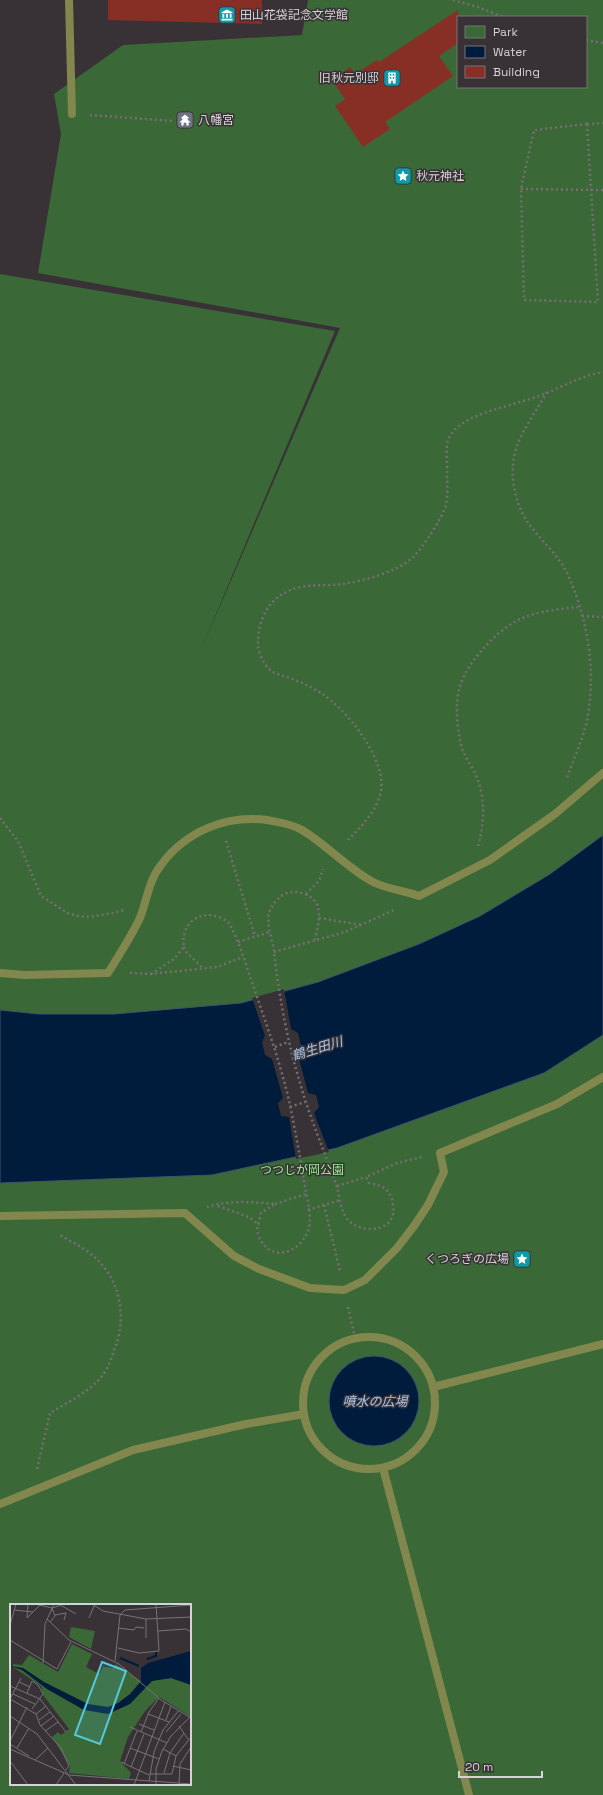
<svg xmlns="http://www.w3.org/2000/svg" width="603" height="1795" font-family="'Space Grotesk','Noto Sans JP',sans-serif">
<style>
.green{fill:#3b6837;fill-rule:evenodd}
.water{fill:#001c3d;stroke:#40536b}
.pier{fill:#383237}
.building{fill:#872f25}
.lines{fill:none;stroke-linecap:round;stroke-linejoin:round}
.path{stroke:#756f74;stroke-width:2.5;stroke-dasharray:2 3;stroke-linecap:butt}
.pedestrian{stroke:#82884d;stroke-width:8}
.labels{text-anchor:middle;stroke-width:3;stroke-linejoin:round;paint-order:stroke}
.poi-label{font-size:12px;fill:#d6d2d6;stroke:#383237;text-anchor:start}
.park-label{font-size:12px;fill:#9af192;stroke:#383237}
.water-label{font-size:13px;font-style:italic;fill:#aac9ed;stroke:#383237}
.inset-river{fill:none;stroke:#001c3d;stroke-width:2}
.inset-road{fill:none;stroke:#777277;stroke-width:1}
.view{fill:#54cade;fill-opacity:0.15;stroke:#54cade;stroke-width:2}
.inset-edge{fill:none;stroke:#d6d2d6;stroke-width:2}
</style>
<rect width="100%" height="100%" fill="#383237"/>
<path class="green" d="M308 0H603V1795H0V274L335 331 200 652 340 328 38 273 61 134 54 94 123 45 302 35ZM458 17H586V87H458ZM11 1605H190V1784H11Z"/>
<g class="water">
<polygon points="603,835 603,1035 544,1073 337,1148 212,1175 0,1183 0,1010 39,1014 114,1014 241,1003 318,982 419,944 480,916 550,874"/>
<circle cx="374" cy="1401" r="45"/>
</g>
<polygon class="pier" points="284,989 291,1029 298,1033 301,1046 297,1051 308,1093 316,1095 319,1107 314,1113 329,1152 296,1159 289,1117 281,1116 278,1103 283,1098 272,1059 265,1055 262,1042 265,1036 252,998"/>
<g class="building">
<polygon points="108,0 262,0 262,24 108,20"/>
<polygon points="458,10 458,43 439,56 453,76 385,122 390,129 363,147 335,106 345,99 332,80 350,67 355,74 377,60 379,62"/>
</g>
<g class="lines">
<g class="path">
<polyline points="453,0 478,7 503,17"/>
<polyline points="586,40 603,43"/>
<polyline points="90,115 174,121"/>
<polygon points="587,124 598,302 524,300 521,189 534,130"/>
<polyline points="587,124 603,123"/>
<polyline points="521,189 603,190"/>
<path d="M547 392C537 410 524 427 517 446 508 470 514 504 529 524 541 541 559 555 568 575 587 618 596 667 588 714 585 736 574 757 567 778"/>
<polyline points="582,616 603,617"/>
<polyline points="0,818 18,841 41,896 68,913 78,916 90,917 113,913 124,910"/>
<path d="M348 840C361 827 378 810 381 790 386 758 346 709 321 693 311 687 301 682 290 678 284 676 274 674 269 669 264 664 258 652 258 645 258 616 271 593 301 587 315 584 329 586 343 584 365 580 394 573 411 559 422 550 442 518 446 505 448 496 447 483 447 474 448 464 445 450 448 440 452 430 461 424 470 419 491 409 516 404 539 396 560 388 580 376 603 372"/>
<polyline points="226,841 255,936"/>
<path d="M478 846C485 821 486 795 474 771 468 761 462 752 460 741 457 724 455 703 460 686 468 661 496 631 520 619 538 611 560 609 579 607"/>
<polyline points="306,894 319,881 323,869"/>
<polyline points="319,918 362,925"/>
<path d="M315 940C318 924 326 901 304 894 298 892 293 891 287 893 278 896 272 905 269 913 266 925 273 940 274 952 279 994 286 1035 298 1076 308 1113 323 1148 336 1184 340 1195 340 1213 349 1221 364 1235 398 1231 393 1205 391 1189 383 1186 369 1183L366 1177 397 1163 422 1157"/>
<polyline points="238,942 270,932"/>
<polyline points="184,947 187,953 204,969"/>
<polyline points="274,952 345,932 396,909"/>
<polyline points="130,973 151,974 217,967 243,957"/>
<path d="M151 974 174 959 184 947C180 925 199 908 221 918 225 920 229 922 230 925 240 943 245 963 252 982 266 1024 282 1066 291 1110 296 1135 301 1161 305 1187 307 1198 310 1210 310 1220 309 1251 269 1268 258 1234 256 1228 260 1219 261 1213L275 1204C254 1202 228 1200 207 1207"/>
<polyline points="275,1047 288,1042"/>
<polyline points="290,1107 305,1102"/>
<polyline points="337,1186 366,1177"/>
<polyline points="275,1204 306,1194"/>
<polyline points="324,1205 340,1271"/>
<polyline points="218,1206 249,1217 259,1225"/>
<polyline points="308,1210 340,1200"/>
<polyline points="348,1307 355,1338"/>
<path d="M37 1469 50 1413C66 1403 91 1391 102 1376 109 1368 112 1355 116 1345 127 1313 119 1276 91 1254 82 1247 70 1241 60 1235"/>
</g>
<g class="pedestrian">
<polyline points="69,0 72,114"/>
<path d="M0 973 24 975 108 973C119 955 131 937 140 918 147 900 149 880 161 865 186 831 226 815 267 820 278 822 292 824 302 830 327 845 347 868 373 882 387 889 405 891 419 896L490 860 555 814 603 773"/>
<polyline points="0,1216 185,1213 234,1256 259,1269 310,1288 344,1290 365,1280 397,1248 414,1226 428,1205 444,1172 440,1153 557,1104 603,1077"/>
<circle cx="369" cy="1403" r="66"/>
<polyline points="433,1387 603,1344"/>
<polyline points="383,1468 469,1795"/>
<polyline points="0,1504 133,1450 246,1424 304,1414"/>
</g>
</g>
<defs>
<symbol id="museum-square" viewBox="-11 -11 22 22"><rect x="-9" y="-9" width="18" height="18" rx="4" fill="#0f9aa8" stroke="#383237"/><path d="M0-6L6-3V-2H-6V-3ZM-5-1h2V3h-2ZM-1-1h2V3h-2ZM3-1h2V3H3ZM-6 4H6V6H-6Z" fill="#fff"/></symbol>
<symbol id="building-square" viewBox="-11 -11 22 22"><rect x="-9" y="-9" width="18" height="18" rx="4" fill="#0f9aa8" stroke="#383237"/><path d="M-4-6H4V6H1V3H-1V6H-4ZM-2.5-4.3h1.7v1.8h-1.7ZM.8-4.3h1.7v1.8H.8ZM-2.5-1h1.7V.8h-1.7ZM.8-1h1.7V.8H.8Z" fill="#fff"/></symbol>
<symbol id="temple-square" viewBox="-11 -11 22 22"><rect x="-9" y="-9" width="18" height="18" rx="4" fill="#6b7280" stroke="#383237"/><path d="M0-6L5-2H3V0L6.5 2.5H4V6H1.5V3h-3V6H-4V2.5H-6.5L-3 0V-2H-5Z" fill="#fff"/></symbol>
<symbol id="sight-square" viewBox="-11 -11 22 22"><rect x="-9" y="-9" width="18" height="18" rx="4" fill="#0f9aa8" stroke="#383237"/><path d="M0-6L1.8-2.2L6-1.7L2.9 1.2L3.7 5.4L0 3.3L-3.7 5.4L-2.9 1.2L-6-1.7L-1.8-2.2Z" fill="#fff"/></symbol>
</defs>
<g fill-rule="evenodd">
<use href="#museum-square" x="217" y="5" width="20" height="20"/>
<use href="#building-square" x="382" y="68" width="20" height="20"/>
<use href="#temple-square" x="175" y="110" width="20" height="20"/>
<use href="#sight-square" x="393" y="166" width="20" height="20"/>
<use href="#sight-square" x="512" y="1249" width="20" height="20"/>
</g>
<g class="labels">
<g class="poi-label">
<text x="240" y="19">田山花袋記念文学館</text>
<text x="379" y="82" text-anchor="end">旧秋元別邸</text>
<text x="198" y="124">八幡宮</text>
<text x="416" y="180">秋元神社</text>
<text x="509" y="1263" text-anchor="end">くつろぎの広場</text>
</g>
<g class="park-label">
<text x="302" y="1174">つつじが岡公園</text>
</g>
<g class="water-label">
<text transform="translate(317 1048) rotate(-17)" y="5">鶴生田川</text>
<text x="375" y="1406">噴水の広場</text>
</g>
</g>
<g transform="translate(10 1604)">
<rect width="181" height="181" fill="#383237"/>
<path d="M61 23 85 27 81 45 59 33ZM62 40 82 50 76 63 89 70 93 63 103 64 106 60 132 78 161 74 181 80V113L149 93 135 107 118 133 110 157 121 169 119 175 59 169 60 162 42 133 48 128 51 131 59 125 33 91 31 82 3 63V60L12 61 19 51 48 68Z" fill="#3b6837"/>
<path d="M181 47V81L161 74 142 77 120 100 98 110 74 106 37 85 12 66 0 62 13 64 34 78 78 100 98 103 108 99 120 90 131 77V64L138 59Z" fill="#001c3d"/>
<path class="inset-river" d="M110 54 129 62M137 55 146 52V48"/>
<path class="inset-road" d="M18 0 17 14 30 1M25 0 42 4 55 0M82 0 93 7 136 15 181 13M52 2 66 10M4 6 23 8M45 11 56 9 54 16M79 14 84 2M37 15 59 36 109 60 151 96 181 114M136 15V34M40 18 45 12 42 4M0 21 6 0M108 24 124 26 126 23 134 24M147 27 176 25 181 28M0 36 47 65 61 38M108 44 129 49 149 47 146 0M105 57 110 11 115 6 181 1M33 59 35 20 44 0M11 74 0 95 26 110 30 121 51 144 59 162 56 166M9 78 20 83M0 82 30 95 56 128M17 89 22 77 28 81 33 90 22 105M3 90 25 100M26 110 36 102M138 110 159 118M0 112 27 130 66 181M29 116 40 108M156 116 161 102M129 120 144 126M31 122 44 112M169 122 178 135M120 123 157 139M35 127 48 118M131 128 139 108 149 94M156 128 171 110M0 137 17 103M0 140 19 152M7 144 19 124M120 144 149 155M0 145 59 171 181 180M153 145 166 152M25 156 38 144M0 157 18 181M111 158 139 171M114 160 127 127M163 162 181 166M121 163 134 130M154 169 160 149 174 129M139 170H162L166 152 181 133M139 177 144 148 153 126 169 106M169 180 170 160 181 143M46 181 54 169M124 181 155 98M146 181V165L152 147 161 132 180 113"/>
<path class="view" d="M92 58 116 67 90 140 65 131Z"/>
<rect width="181" height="181" class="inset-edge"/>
</g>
<rect x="457" y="16" width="130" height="72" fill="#383237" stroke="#777277"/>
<rect x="465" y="26" width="20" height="12" fill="#3b6837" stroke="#777277"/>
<text x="493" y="36" font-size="12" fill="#d6d2d6">Park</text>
<rect x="465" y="46" width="20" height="12" fill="#001c3d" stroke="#777277"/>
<text x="493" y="56" font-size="12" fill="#d6d2d6">Water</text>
<rect x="465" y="66" width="20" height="12" fill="#872f25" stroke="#777277"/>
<text x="493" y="76" font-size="12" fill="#d6d2d6">Building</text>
<path d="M459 1771v6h83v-6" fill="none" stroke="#d6d2d6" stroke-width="2"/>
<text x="465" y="1771" font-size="12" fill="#d6d2d6" stroke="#383237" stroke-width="3" paint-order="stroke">20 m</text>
</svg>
